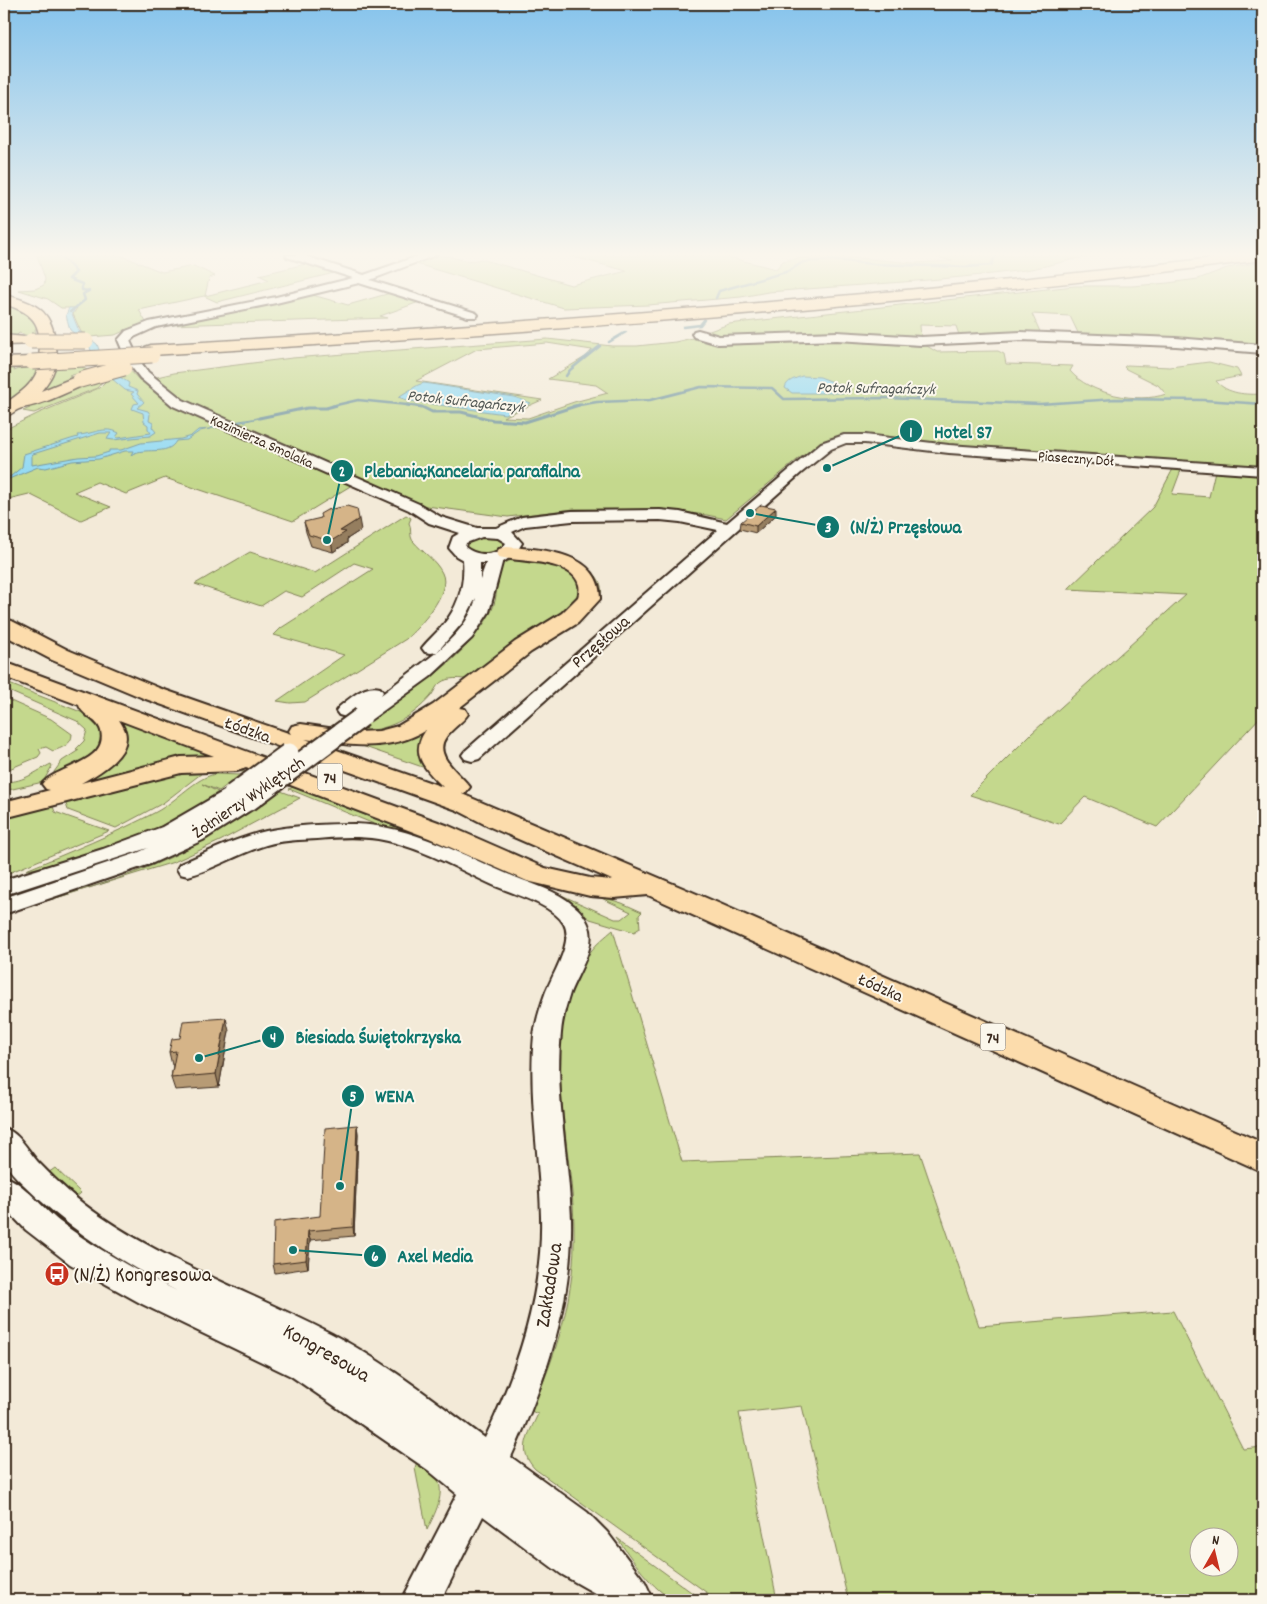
<svg xmlns="http://www.w3.org/2000/svg" width="1267" height="1604" font-family="Dekko,sans-serif">
<style>
.green{fill:#c4d88d;stroke:#808156;fill-rule:evenodd}
.water{fill:#91d9f3;stroke:#6f939e}
.lines{fill:none;stroke-linecap:round;stroke-linejoin:round}
.stream-far1{stroke:#6f939e;stroke-width:2.5}
.stream{stroke:#6f939e;stroke-width:3}
.minor-casing{stroke:#3b2a1e;stroke-width:4}
.major-casing{stroke:#3b2a1e;stroke-width:4}
.highway-casing{stroke:#3b2a1e;stroke-width:3}
.minor{fill:#fbf7ec;fill-rule:evenodd}
.major{fill:#fcdcac;fill-rule:evenodd}
.highway{fill:#fcdcac;fill-rule:evenodd}
.minor-bridge-casing{stroke:#3b2a1e;stroke-width:23;stroke-linecap:butt}
.highway-bridge-casing{stroke:#3b2a1e;stroke-width:17;stroke-linecap:butt}
.minor-bridge{stroke:#fbf7ec;stroke-width:19}
.highway-bridge{stroke:#fcdcac;stroke-width:15}
.wall{fill:#b79b75;stroke:#3b2a1e}
.shaded-wall{fill:#957e5f;stroke:#3b2a1e}
.building{fill:#d5b488;stroke:#3b2a1e}
.labels{text-anchor:middle;stroke-width:4;stroke-linejoin:round;paint-order:stroke}
.far-street-label{font-size:15px;fill:#3b2a1e;stroke:#fbf7ec}
.far-water-label{font-size:16px;font-style:italic;fill:#505653;stroke:#fbf7ec}
.shield{fill:#fbf7ec;stroke:#75685c;stroke-width:1}
.shield-label{font-size:16px;font-weight:bold;fill:#3b2a1e}
.street-label{font-size:18px;fill:#3b2a1e;stroke:#fbf7ec}
.near-poi-label{font-size:21px;fill:#3b2a1e;stroke:#fbf7ec;text-anchor:start}
.near-street-label{font-size:21px;fill:#3b2a1e;stroke:#fbf7ec}
.leader{fill:none;stroke:#0f766e;stroke-width:2}
.callout-dot{fill:#0f766e;stroke:#fbf7ec;stroke-width:2}
.mark-label{font-size:15px;text-anchor:middle;font-weight:bold;fill:#fff}
.callout-label{font-size:19px;text-anchor:middle;font-weight:bold;fill:#0f766e;stroke:#fbf7ec;stroke-width:4;stroke-linejoin:round;paint-order:stroke}
</style>
<rect width="100%" height="100%" fill="#f3ead8"/>
<filter id="ink" filterUnits="userSpaceOnUse"><feTurbulence type="fractalNoise" baseFrequency=".02" numOctaves="2"/><feDisplacementMap in="SourceGraphic" scale="10" xChannelSelector="R" yChannelSelector="G"/><feConvolveMatrix kernelMatrix="1 2 1 2 8 2 1 2 1" color-interpolation-filters="sRGB"/></filter>
<g filter="url(#ink)">
<g class="green">
<polygon points="37,255 120,255 162,272 194,266 215,276 209,278 205,296 269,280 259,275 310,263 338,272 217,302 204,296 139,310 147,324 133,327 115,335 89,337 81,332 73,314 77,308 61,308 48,299 19,290 35,289 44,285 45,279"/>
<path d="M436 255C454 255 463 264 481 259L571 285 627 271 566 255H720L776 269 783 261 800 258 836 256 914 263 953 261 932 256 934 255H1099C1073 258 1050 266 1025 270 940 281 853 285 768 292L741 297 648 305 564 308 413 263Z"/>
<polygon points="1263,262 1263,348 1176,341 1080,337 1070,316 1032,314 1042,336 960,338 956,326 920,325 921,340 730,339 704,333 729,324 745,322 1074,286 1132,286 1168,283 1198,279 1227,268"/>
<polygon points="394,292 422,301 380,316 388,318 171,325 171,323 309,294 348,305"/>
<polygon points="4,303 30,316 39,328 35,329 36,338 19,333 14,338 4,337"/>
<path d="M697 337H836L920 342 937 352 998 351 1004 354 1006 364 1073 366 1070 371C1089 394 1138 404 1166 394L1158 385 1126 369 1124 367 1127 365 1170 367 1209 362 1237 369 1241 376 1216 381C1227 394 1246 395 1263 394V442L1256 469 841 438 821 442 797 460 726 519 707 515 663 510 574 509 508 517 419 505 352 485 293 521 165 478 126 494 97 482 74 492 111 507 81 520 29 494 4 500V430L39 413 99 388 114 373 129 369 140 381 174 373 292 358 547 339 612 346H637L675 342ZM547 343 592 350 587 356 548 379 596 385 608 393 574 402 528 418 503 417 542 400 416 381 477 349Z"/>
<polygon points="78,362 82,367 94,374 79,373 69,376 79,379 26,401 57,363"/>
<polygon points="40,364 30,388 4,408 4,367 16,366 14,371 31,365"/>
<polygon points="103,381 97,388 34,413 23,411 30,408 25,407 84,382 94,385"/>
<polygon points="1173,469 1181,470 1172,494 1209,497 1215,471 1263,473 1263,714 1157,827 1085,797 1059,824 970,795 1032,733 1186,595 1068,589 1153,507"/>
<path d="M406 515 411 518 409 523C412 529 409 536 413 541 422 552 436 560 442 573 452 593 419 627 406 639L305 702 290 703 277 701 344 655 274 635 281 628 373 569 354 563 302 597 284 591 261 606 195 584 250 552 315 573Z"/>
<path d="M483 536 499 538 504 543V546C493 557 479 554 467 549L466 544 468 541Z"/>
<path d="M514 559C539 562 565 563 580 585V594L570 608 470 680C460 678 448 677 440 683 436 686 434 692 431 696 412 718 386 732 357 731 401 697 464 663 491 612 499 597 495 579 502 564Z"/>
<path d="M571 559C586 566 607 578 600 598 593 618 544 642 525 656 495 678 466 701 437 723L431 770 359 745 382 742 592 604Z"/>
<polygon points="4,682 86,714 87,718 96,722 105,734 96,754 55,777 54,772 62,761 79,750 76,749 84,741 87,730 77,721 4,689"/>
<path d="M4 698 51 719 72 734C72 745 61 748 53 751L46 747 39 749 41 753 38 757 4 771Z"/>
<polygon points="119,720 223,757 4,805 4,802 39,793 82,777"/>
<path d="M51 764 52 766 43 782 4 791V780C18 786 38 770 51 764Z"/>
<polygon points="208,768 245,772 206,770 163,803 116,828 68,810 65,801 172,772"/>
<path d="M216 774 240 775 219 791 202 784 218 792C162 831 94 859 26 870 70 852 114 834 156 812 177 801 196 777 216 774Z"/>
<polygon points="293,787 494,865 615,919 622,919 631,912 595,895 622,903 642,912 639,915 640,928 634,932 590,919 571,905 289,789"/>
<path d="M278 790 300 798 220 841 174 862 16 910C61 896 107 884 151 866 197 847 239 820 278 790Z"/>
<polygon points="52,804 55,812 109,831 4,875 4,817"/>
<polygon points="167,838 162,845 4,900 4,893 110,861"/>
<path d="M613 930 682 1162 920 1153 979 1326 1173 1311 1243 1449 1263 1447V1478L1261 1479 1263 1483V1600H848L802 1406 739 1413 777 1600H717L535 1469C517 1450 528 1436 538 1414L531 1411C557 1353 576 1293 574 1228 573 1139 534 1032 591 951 597 943 606 936 613 930ZM1200 1536H1230V1566H1200Z"/>
<polygon points="55,1168 81,1193 74,1199 48,1173"/>
<path d="M417 1461C423 1465 432 1471 436 1476 447 1493 434 1515 427 1530L415 1468Z"/>
<path d="M617 1538 702 1600C694 1600 682 1603 675 1600 654 1593 629 1555 617 1538Z"/>
</g>
<g class="water">
<path d="M69 308H75L72 314 79 331 97 344 105 367 129 383 128 387 138 391 137 394 144 402 137 408 148 411 150 414 149 421 153 423 152 427 156 432 150 436 113 440 107 439 111 433H100L33 454 32 455V465L78 457 96 456 109 452V450H121L141 443 181 439 191 436 198 430 210 429 215 425 264 417 200 431 187 440 176 441C168 457 143 446 131 455L133 451H125L99 459 72 461 46 468 38 467 4 481V479L11 476 22 467 24 454 71 439 78 437 77 435C91 435 105 425 119 433L116 437 118 438 151 433 148 429V425L144 422 143 413 132 409 134 404 139 403 131 394 134 392 125 390 97 366 89 345 70 330 66 315Z"/>
<path d="M802 376 820 377 851 389 846 393H792L785 388C787 380 795 379 802 376Z"/>
<polygon points="424,383 514,397 531,403 505,414 410,401 398,397 418,385"/>
</g>
<g class="lines">
<g class="stream-far1">
<polyline points="57,255 66,261 76,272 69,279 82,284 82,290 89,291 83,294 85,300 70,312"/>
<polyline points="716,298 719,291 789,271 803,262 832,260 874,264 966,267 991,265 996,255"/>
<polyline points="683,327 700,325 704,320"/>
<polyline points="609,342 626,332"/>
<polyline points="566,376 570,370 600,346"/>
<polyline points="332,406 358,400 417,406"/>
<polyline points="573,406 597,402 650,400 701,387 772,388 784,399 885,398 1040,404 1115,399 1204,400 1263,404"/>
</g>
<g class="stream">
<polyline points="407,405 422,407 432,412 461,412 493,420 525,422 579,405"/>
<polyline points="259,418 307,408 326,408 337,405"/>
</g>
<defs>
<g id="minor">
<path d="M286 255H302L364 275 421 255H436L370 280 476 313 478 315 476 317H468L359 283 276 303 156 327 134 337 130 341 139 360 148 372 183 400 419 504 441 517 477 528H496L522 517 572 511 660 510 680 512 727 523 821 443 844 435H865L949 445 1263 467V475L949 453 865 443H846L831 449 801 473 479 759 472 761 465 759 462 755 465 751 718 530 680 522 660 520 572 521 525 526 512 532 522 543 516 553 502 563 489 612 472 638 430 677 369 721 362 723 355 721 352 717 354 714 346 717 339 715 336 711 339 707C351 698 364 684 380 688L383 692 381 695 437 652 431 653 425 652 422 648C428 640 437 633 443 625 459 606 465 583 463 560L456 556 449 548 453 537 460 533 429 523 409 510 173 406 140 378 127 361 118 340 126 331 149 322 276 297 353 278 287 257ZM482 537 498 538 506 543C498 557 477 557 465 547L466 543ZM480 563H486L480 580ZM476 598C470 621 455 636 437 652L463 622Z"/>
<polygon points="698,330 719,336 837,332 921,337 1021,332 1176,338 1263,345 1263,353 1176,346 1021,340 921,345 837,340 718,344 694,337 692,334 694,331"/>
<polygon points="233,788 240,790 244,794 242,796 249,795 257,796 260,801 257,806 203,840 153,863 4,914 4,898 137,853 148,848 4,895 4,880 103,849 162,827 226,790"/>
<path d="M354 824C412 825 463 856 515 877 535 885 557 891 573 905 580 910 585 917 588 924 598 945 577 974 570 993 566 1006 562 1019 561 1033 554 1095 569 1157 571 1219 573 1303 545 1382 511 1457L587 1512 607 1532 645 1582 651 1595 648 1600H607L561 1574 483 1516 441 1600H402L457 1494 428 1470 291 1376 142 1304 70 1264 26 1230 4 1207V1176C26 1184 42 1208 60 1222 97 1249 136 1271 177 1291 121 1262 69 1230 24 1185 18 1179 5 1167 4 1158 2 1149 3 1137 4 1128 21 1134 28 1152 40 1164 58 1183 78 1201 100 1216 172 1265 255 1294 332 1334 386 1362 436 1402 485 1438 518 1369 543 1294 541 1217 540 1157 528 1096 534 1035 536 1021 540 1008 545 994 551 977 574 942 564 924 553 905 515 894 495 886 458 869 419 846 378 839 358 836 337 837 317 839 300 840 283 840 266 845 239 853 215 869 188 876L180 874 177 869 180 864C208 852 236 838 266 831 295 825 325 824 354 824Z"/>
</g>
<path id="major" d="M506 547C541 549 601 552 600 599L578 623 531 652 459 708 465 709 468 714C462 723 452 728 446 737 432 756 461 774 470 787L466 792 462 794 718 903 1263 1143V1172L648 895 614 898 590 896 527 881 429 838 246 768 237 771 181 773 4 818V802L50 790 46 789 42 784C54 767 109 763 101 731 98 719 82 716 79 705L4 677V662L449 826 545 868 590 878 612 880 488 826 457 810 143 698 52 660 4 635V619L12 621 68 650 159 688 291 734 289 731 292 726 301 724 356 732 379 731 398 726 433 705 515 642 562 613 578 597C579 594 580 589 579 585 573 559 518 562 499 557L496 553 499 549ZM119 720 214 756 181 757 81 783C98 774 132 755 125 731 124 728 121 723 119 720ZM426 730C409 754 425 769 443 787L305 739C346 745 389 753 426 730Z"/>
<g id="highway">
<path d="M1238 255H1263V260C894 307 523 333 151 355L145 353 143 350 145 347 151 345C514 324 876 298 1238 255Z"/>
<path d="M4 295C17 298 33 302 43 312 56 325 61 358 52 375 49 381 45 386 41 391L80 375 86 376 88 380 86 384C65 393 43 405 22 408 16 409 10 416 4 417V404C19 394 36 383 39 364L32 367 4 368V358L32 357 39 361C42 327 38 314 4 304Z"/>
<polygon points="4,335 36,338 39,341 36,344 4,345"/>
</g>
</defs>
<use href="#minor" class="minor-casing"/>
<use href="#major" class="major-casing"/>
<use href="#highway" class="highway-casing"/>
<use href="#minor" class="minor"/>
<use href="#major" class="major"/>
<use href="#highway" class="highway"/>
<defs>
<g id="minor-bridge">
<polyline points="233,794 289,753"/>
<polyline points="249,801 362,717"/>
</g>
<g id="highway-bridge">
<polyline points="31,341 86,341"/>
<polyline points="32,362 152,355"/>
<polyline points="80,380 124,368"/>
</g>
</defs>
<use href="#minor-bridge" class="minor-bridge-casing"/>
<use href="#highway-bridge" class="highway-bridge-casing"/>
<use href="#minor-bridge" class="minor-bridge"/>
<use href="#highway-bridge" class="highway-bridge"/>
</g>
<g class="wall">
<polygon points="776,515 756,533 740,529 741,522"/>
<polygon points="304,522 361,530 347,539 347,543 333,552 311,546 306,532"/>
<polygon points="229,1031 219,1087 175,1090 171,1078 173,1065 172,1065 169,1052 180,1038"/>
<polygon points="357,1125 358,1134 354,1236 310,1240 308,1268 275,1273 273,1264 320,1216"/>
</g>
<g class="shaded-wall">
<polygon points="776,508 776,515 756,533 756,526"/>
<polygon points="359,519 361,530 347,539 347,543 333,552 331,541 340,531"/>
<polygon points="226,1018 229,1031 219,1087 216,1074"/>
<polygon points="357,1125 358,1134 354,1236 353,1227"/>
<polygon points="308,1231 310,1240 308,1268 306,1260"/>
</g>
<g class="building">
<polygon points="761,505 776,508 756,526 741,522"/>
<polygon points="347,506 357,509 359,519 340,531 346,532 331,541 309,535 304,522 321,518 320,514 327,510"/>
<polygon points="226,1018 216,1074 171,1078 176,1051 169,1052 172,1039 180,1038 183,1021"/>
<polygon points="357,1125 353,1227 308,1231 306,1260 273,1264 274,1222 320,1216 325,1128"/>
</g>
</g>
<linearGradient id="sky" x2="0" y2="1"><stop stop-color="#85c3ec"/><stop offset="0.53" stop-color="#faf6ed"/><stop offset="1" stop-color="#faf6ed" stop-opacity="0"/></linearGradient>
<rect width="1267" height="480" fill="url(#sky)"/>
<defs>
<symbol id="bus-disc" viewBox="-11 -11 22 22"><circle r="9.5" fill="#c8321e" stroke="#fbf7ec"/><path d="M-5-6H5V4H4V6H2V4H-2V6H-4V4H-5ZM-3.5-4V0h7V-4ZM-3.5 1.2v1.5H-2V1.2ZM2 1.2v1.5H3.5V1.2Z" fill="#fff"/></symbol>
</defs>
<g fill-rule="evenodd">
<use href="#bus-disc" x="43" y="1260" width="28" height="28"/>
</g>
<g class="labels">
<g class="far-street-label">
<text transform="translate(262 441) rotate(24)" y="5">Kazimierza Smolaka</text>
<text transform="translate(1076 458) rotate(4)" y="5">Piaseczny Dół</text>
</g>
<g class="far-water-label">
<text transform="translate(876 387) rotate(1)" y="6">Potok Sufragańczyk</text>
<text transform="translate(466 400) rotate(6)" y="6">Potok Sufragańczyk</text>
</g>
<g class="shield">
<rect x="317.5" y="763.5" width="25" height="27" rx="4"/>
<rect x="980.5" y="1023.5" width="25" height="27" rx="4"/>
</g>
<g class="shield-label">
<text x="330" y="783">74</text>
<text x="993" y="1043">74</text>
</g>
<g class="street-label">
<text transform="translate(600 641) rotate(-41)" y="6">Przęsłowa</text>
<text transform="translate(248 729) rotate(20)" y="6">Łódzka</text>
<text transform="translate(248 797) rotate(-34)" y="6">Żołnierzy Wyklętych</text>
<text transform="translate(881 987) rotate(24)" y="6">Łódzka</text>
</g>
<g class="near-poi-label">
<text x="74" y="1281">(N/Ż) Kongresowa</text>
</g>
<g class="near-street-label">
<text transform="translate(548 1285) rotate(-81)" y="7">Zakładowa</text>
<text transform="translate(327 1352) rotate(30)" y="7">Kongresowa</text>
</g>
</g>
<path class="leader" d="M827 468L911 431M327 540L342 471M750 513L828 527M199 1058L273 1037M340 1186L353 1096M293 1250L375 1256"/>
<g class="callout-dot">
<circle cx="827" cy="468" r="5"/>
<circle cx="327" cy="540" r="5"/>
<circle cx="750" cy="513" r="5"/>
<circle cx="199" cy="1058" r="5"/>
<circle cx="340" cy="1186" r="5"/>
<circle cx="293" cy="1250" r="5"/>
<circle cx="911" cy="431" r="12"/>
<circle cx="342" cy="471" r="12"/>
<circle cx="828" cy="527" r="12"/>
<circle cx="273" cy="1037" r="12"/>
<circle cx="353" cy="1096" r="12"/>
<circle cx="375" cy="1256" r="12"/>
</g>
<g class="mark-label">
<text x="911" y="437">1</text>
<text x="342" y="476">2</text>
<text x="828" y="532">3</text>
<text x="273" y="1042">4</text>
<text x="353" y="1101">5</text>
<text x="375" y="1261">6</text>
</g>
<g class="callout-label">
<text x="963" y="438">Hotel S7</text>
<text x="472" y="477">Plebania;Kancelaria parafialna</text>
<text x="906" y="533">(N/Ż) Przęsłowa</text>
<text x="378" y="1043">Biesiada Świętokrzyska</text>
<text x="395" y="1102">WENA</text>
<text x="435" y="1262">Axel Media</text>
</g>
<rect width="1267" height="1604" fill="none" stroke="#fbf7ec" stroke-width="20"/>
<rect x="10" y="10" width="1247" height="1584" fill="none" stroke="#3b2a1e" stroke-width="2" filter="url(#ink)"/>
<g transform="translate(1214 1552) rotate(8)"><circle r="24" fill="#fbf7ec" stroke="#aea59a"/>
<path d="M0-4L9 19L0 12L-9 19Z" fill="#c8321e"/>
<text y="-8" font-size="14" font-weight="bold" text-anchor="middle" fill="#3b2a1e">N</text>
</g>
</svg>
